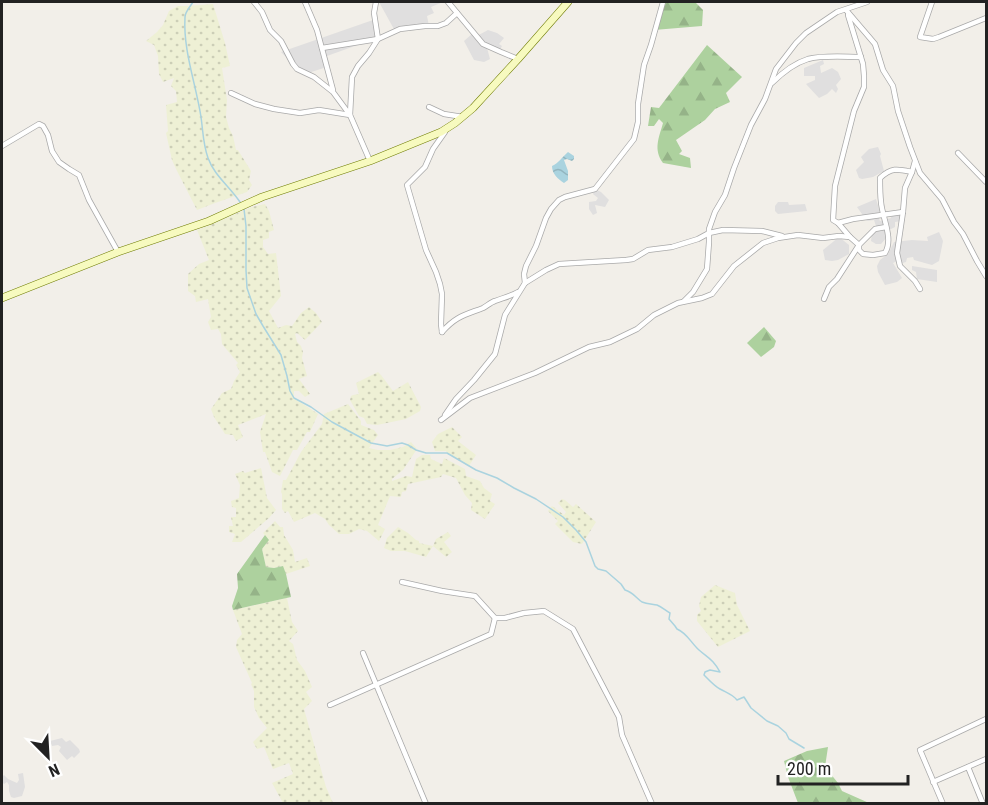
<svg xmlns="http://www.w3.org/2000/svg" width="988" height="805" font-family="'Roboto Condensed',sans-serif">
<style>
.residential{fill:#e0dfdf}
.farmland{fill:url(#farmland-dots)}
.forest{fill:url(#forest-firs)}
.water{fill:url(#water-waves)}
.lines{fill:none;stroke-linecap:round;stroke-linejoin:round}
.stream{stroke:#aad3df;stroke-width:1.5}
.street-casing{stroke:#a9a9a9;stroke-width:6}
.secondary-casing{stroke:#707d05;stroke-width:8}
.street{stroke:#fff;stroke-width:4.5}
.secondary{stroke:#f7fabf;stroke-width:7}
</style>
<defs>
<pattern id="farmland-dots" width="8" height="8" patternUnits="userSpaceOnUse" patternTransform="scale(1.5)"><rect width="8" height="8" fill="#eef0d5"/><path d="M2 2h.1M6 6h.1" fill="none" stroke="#ccceb7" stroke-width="1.8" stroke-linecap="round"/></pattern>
<pattern id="forest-firs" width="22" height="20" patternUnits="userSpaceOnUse" patternTransform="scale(1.5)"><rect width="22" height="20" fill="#add19e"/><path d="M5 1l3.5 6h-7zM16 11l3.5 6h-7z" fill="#95b388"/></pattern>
<pattern id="water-waves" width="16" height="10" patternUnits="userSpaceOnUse" patternTransform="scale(1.5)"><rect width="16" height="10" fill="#aad3df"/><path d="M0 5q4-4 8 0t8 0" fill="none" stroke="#92b5bf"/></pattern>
</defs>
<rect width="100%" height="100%" fill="#f2efe9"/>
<g class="residential">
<polygon points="379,2 443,2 431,7 434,13 427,16 429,26 395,31"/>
<polygon points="373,20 377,38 327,56 330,66 305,74 292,66 286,57 281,52"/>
<polygon points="488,30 497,33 504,38 499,44 502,46 498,53 487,48 490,59 484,62 474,60 464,41 472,34 475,37"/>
<polygon points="823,60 824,64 820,66 821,73 832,68 838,72 841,79 836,85 838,89 836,93 832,89 827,94 819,98 806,84 815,80 815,76 804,76 804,68"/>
<polygon points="878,147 881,154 880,156 884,171 873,177 862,179 859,178 856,170 864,162 861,157 869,149"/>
<polygon points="595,189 601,192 609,200 605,207 595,205 597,213 593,215 589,209 589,202 596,201 598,198 593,194"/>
<polygon points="876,199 880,212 877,213 880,221 891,218 892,214 902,213 901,221 895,222 895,227 887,231 887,237 881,244 876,244 871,241 872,233 877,229 874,220 867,221 857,207"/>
<polygon points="778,202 788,202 789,205 805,204 807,211 778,214 775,211 775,206"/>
<polygon points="939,232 943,241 939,261 932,265 914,260 913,257 907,258 906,262 899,264 897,261 893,263 902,278 897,282 885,285 878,272 877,266 880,260 888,254 894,242 912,240 928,241 927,237"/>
<polygon points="839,237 849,245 849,254 838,260 832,261 825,260 823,250"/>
<polygon points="912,266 937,270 937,282 917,279 916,272 912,270"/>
<polygon points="62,738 66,742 70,740 79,749 80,752 74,758 72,756 67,760 59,751 61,747 58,745 52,746 50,741"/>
<polygon points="23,773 25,787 22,796 14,798 11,797 9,791 9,785 7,782 4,784 2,782 2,777 4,775 8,779 17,783 19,780 18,774"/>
</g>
<g class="farmland">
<polygon points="213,4 225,43 230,66 222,68 227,100 226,117 229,128 233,136 236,150 238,150 251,171 249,180 252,185 247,192 215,203 197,210 176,169 172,160 166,133 168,131 166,105 177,102 176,91 171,86 174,78 163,82 159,74 158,56 154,45 146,41 157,32 163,25 169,11 178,6 188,6"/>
<polygon points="265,204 269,211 274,230 269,232 269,238 263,240 263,247 268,254 276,253 281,296 269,311 278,328 286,325 292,326 301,313 309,307 316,313 322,322 305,340 297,333 295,334 297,342 301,346 303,352 302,358 307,376 299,379 310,394 305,397 299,391 294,391 294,398 318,414 310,432 307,432 297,450 293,450 280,476 272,472 265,452 263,452 260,432 266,414 238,425 243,437 236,441 233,435 225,434 214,417 211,409 218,399 222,393 231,389 234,381 240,372 236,365 238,363 222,344 221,334 218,329 211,330 208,322 211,317 208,299 196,302 195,296 188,291 188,274 199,264 209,260 197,230 252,207"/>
<polygon points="378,372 381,375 393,391 408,382 421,407 420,411 406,419 377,425 367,424 364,418 359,416 350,400 351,396 353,395 359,394 356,383"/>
<polygon points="348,404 361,421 361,425 374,430 378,435 369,448 378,450 390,450 403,447 411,442 417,449 403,470 392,479 392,481 406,476 412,477 416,459 422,455 430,455 431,459 442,464 444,458 465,469 466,476 480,481 484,488 492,494 490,501 495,504 485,519 471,510 472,503 465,495 456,478 443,474 441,477 408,484 406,491 402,492 401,497 390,496 378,525 385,529 379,541 367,531 359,529 349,534 339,534 329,525 325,519 315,513 294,522 288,511 285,513 282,509 282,494 281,492 283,480 286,480 301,452 322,424 324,414"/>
<polygon points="452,427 462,437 458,441 476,455 469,466 447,453 446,451 435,451 432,442 438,434"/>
<polygon points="261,468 267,498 276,510 269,518 241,542 232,542 235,534 229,532 229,526 233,526 231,517 236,517 236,508 232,507 231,501 239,498 240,485 235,474 243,471 245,473"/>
<polygon points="562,499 565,500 573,507 576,504 596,522 582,544 573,542 555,524 558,521 548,511 552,506 564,515 566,512 558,503"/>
<polygon points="275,521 280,527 283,527 284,535 293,550 295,562 307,558 310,566 286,574 282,566 274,568 266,567 262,549 269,540 263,533"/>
<polygon points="398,527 408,533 416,540 419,541 419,543 433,546 436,539 448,532 451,536 444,542 452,552 446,557 433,546 426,557 405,551 391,551 384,548 387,538"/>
<polygon points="715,585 735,593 737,605 750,631 718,647 697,621 697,615 701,611 699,606 701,597"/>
<polygon points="287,598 292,622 298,631 289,641 293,644 297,660 305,671 312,687 306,692 312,701 304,709 326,787 333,803 283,803 272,783 293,774 289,763 273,769 264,747 257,749 253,742 267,728 259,718 254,707 254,691 251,684 252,683 236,647 237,640 242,634 233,610"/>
</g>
<g class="forest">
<polygon points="663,2 695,2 703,10 702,26 654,30"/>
<path d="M707 45 742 77 726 93 730 102 715 109 705 120 676 140 682 151 679 154 690 158 691 168 663 163C653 149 659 138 663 123L659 119 654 126H648L651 107 659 108Z"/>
<polygon points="764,327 776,341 774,347 761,357 747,343"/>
<polygon points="265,535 269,540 262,549 266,567 274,568 283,566 286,574 291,597 233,610 232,606 238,588 237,574"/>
<polygon points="828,747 825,767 838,783 842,791 869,803 798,803 788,777 784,761 807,751"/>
</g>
<path class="water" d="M568 152 574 156V159L572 161 567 159 564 160 568 171V180L564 183C558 179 552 174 552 166 559 163 562 157 568 152Z"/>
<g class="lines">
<g class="stream">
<path d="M193 2C190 7 185 12 185 17 183 51 196 84 201 117 203 131 203 144 208 158 214 175 230 187 240 202"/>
<path d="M244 209 246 226V270L247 288 256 314 263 326 281 355 287 376 290 391 294 398 311 407 332 422 371 443 387 446 402 443 408 445 416 450 426 453H447L476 470 497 478 514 488 536 499 563 517 576 530 586 542 595 566 598 569 606 571 621 584 625 590C633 592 636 598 642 602 647 604 652 604 657 605 662 607 666 611 670 613L669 619 675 626 677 629C687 633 691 643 699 650 708 658 713 659 720 672L710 670 705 672 704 675C709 680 714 686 720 689 727 693 732 694 737 700L744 697 751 708 767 721 778 726 786 733 789 739 804 748"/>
</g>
<defs>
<g id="street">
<polyline points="254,2 262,12 270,30 281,41 293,64 297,69 314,77 333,92 350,115 370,161"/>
<polyline points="305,2 317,30 333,90"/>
<polyline points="448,2 483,44 501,52 518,59"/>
<polyline points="932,2 920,37 933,39 939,37 986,18"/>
<polyline points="846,10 875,44 883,70 893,86 898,111 910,147 920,173 942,199 954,222 963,234 977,261 986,276"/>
<polyline points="848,15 863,64 864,76 864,87 854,111 835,186 833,220 838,223 850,237"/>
<polyline points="322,48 378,39 400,29 425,26 438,26 446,23 457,13"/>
<path d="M772 83C781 74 795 63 808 59 823 55 845 57 861 57"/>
<polyline points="231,93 255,104 274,109 300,113 319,110 350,115 352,77 358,66 369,53 378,39 374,13 376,2"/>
<polyline points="429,107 444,114 463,117"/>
<polyline points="2,146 39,124 43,126 48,135 52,151 59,162 69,169 79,175 89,200 118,252"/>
<polyline points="958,153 986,182"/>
<polyline points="915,161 912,172 905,188 903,212 897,253 900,266 915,281 920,289"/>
<polyline points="838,223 853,219 903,212"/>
<polyline points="525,283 524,274 526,266 536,246 546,218 551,209 559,200 565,197 595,189 634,139 638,122 638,104 644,65 651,45 663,2"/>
<polyline points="824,299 829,287 837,279 859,245 875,229 886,227"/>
<polyline points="684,301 693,292 707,269 709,242 709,229 715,212 725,195 734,168 751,125 765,99 776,69 796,43 806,33 837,12 867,2"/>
<polyline points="442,332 441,324 442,294 440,284 436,272 426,250 407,185 425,167 433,149 445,132"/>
<path d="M442 332C456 316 465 315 483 308 487 306 491 302 495 301 503 298 511 296 518 292"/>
<polyline points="445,415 456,399 474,380 495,354 505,315 525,283 546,270 559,264 626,260 633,259 648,250 672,247 698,239 709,233 723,230 762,231 782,236"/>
<path d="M441 420 470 398 535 373 589 347 610 342 637 329 654 315 678 303 702 298 712 294 734 266 763 243 778 238 798 235 823 238 839 236 850 237 859 245V250L863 254 873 255 885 253C894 239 882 217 881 202 880 194 880 186 880 178 892 167 898 169 912 172"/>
<polyline points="402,582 442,591 475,596 495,618 505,618 524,613 544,611 573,629 619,717 622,735 652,804"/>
<polyline points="363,653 426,804"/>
<polyline points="330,705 491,634 495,618"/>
<polyline points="968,767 983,804"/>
<polyline points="933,782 986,759"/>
<polyline points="943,804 920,750 986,719"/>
</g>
<polyline id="secondary" points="2,298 118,252 209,221 262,197 370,161 441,132 455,123 473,108 518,59 568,2"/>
</defs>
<use href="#street" class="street-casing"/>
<use href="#secondary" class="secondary-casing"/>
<use href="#street" class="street"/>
<use href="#secondary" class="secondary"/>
</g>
<rect width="988" height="805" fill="none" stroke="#222222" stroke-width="6"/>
<g transform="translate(48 757) rotate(156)" stroke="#ffffff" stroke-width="4.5" paint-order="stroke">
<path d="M0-4.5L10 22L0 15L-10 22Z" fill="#222222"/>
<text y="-9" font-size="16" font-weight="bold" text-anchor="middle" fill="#222222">N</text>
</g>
<path d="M778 775v9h130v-9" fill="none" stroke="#222222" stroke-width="3"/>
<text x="787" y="775" font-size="18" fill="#222222" stroke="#ffffff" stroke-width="4.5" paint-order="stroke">200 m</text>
</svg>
